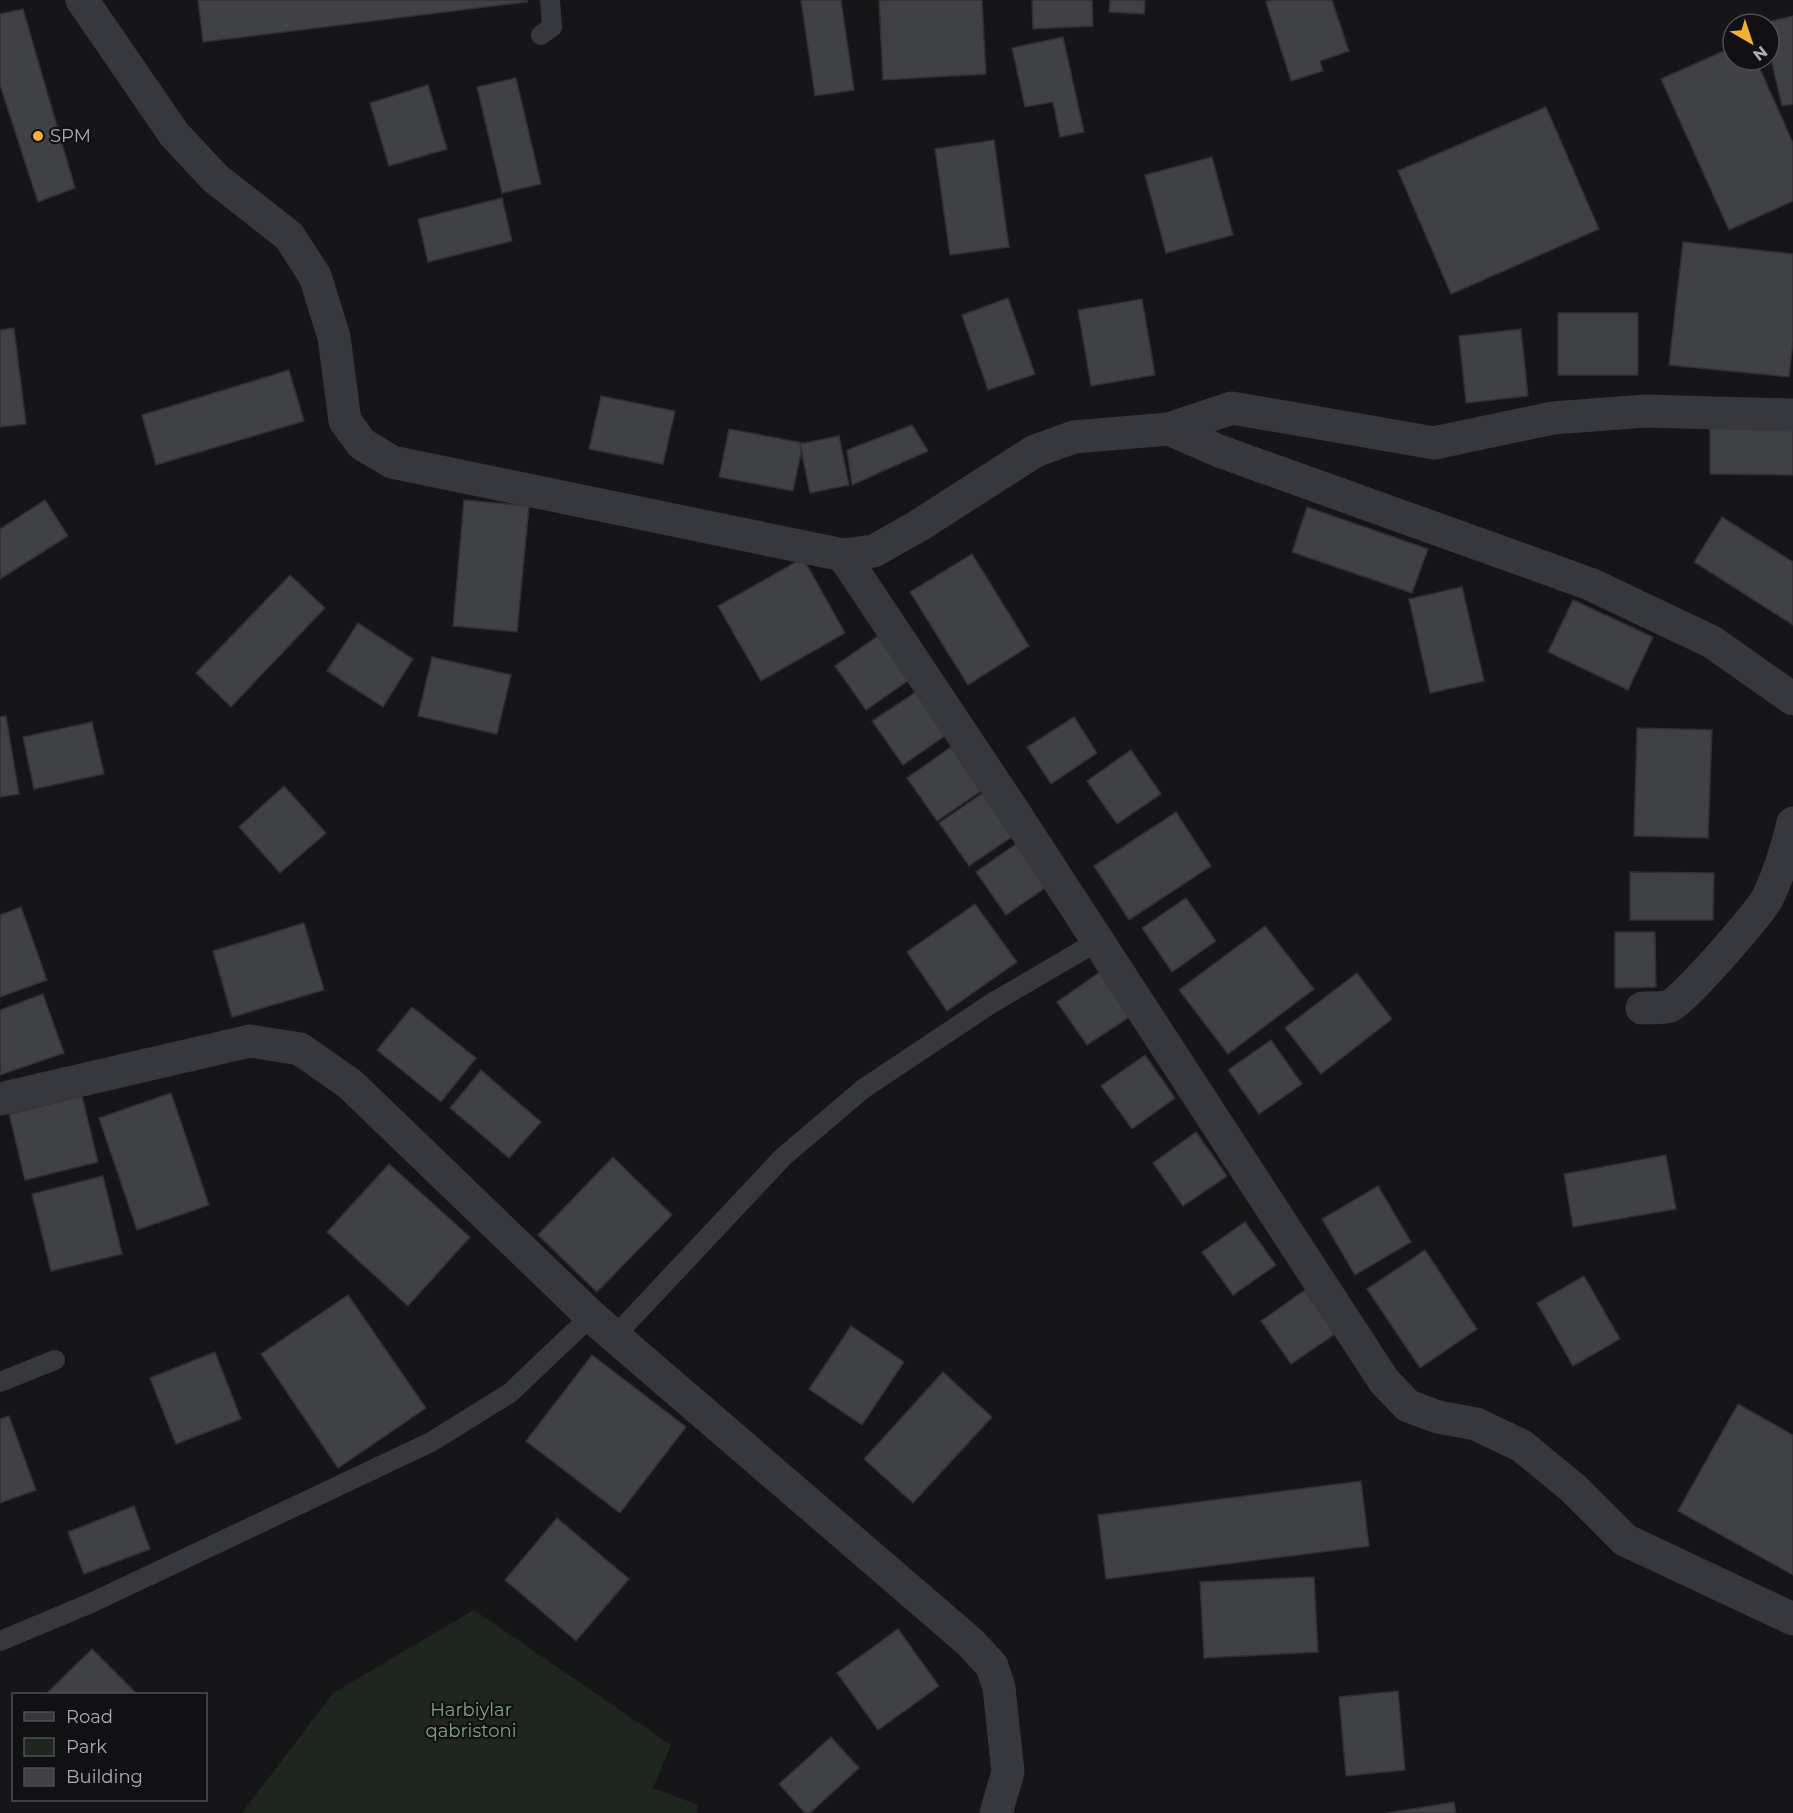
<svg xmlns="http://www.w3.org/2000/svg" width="1793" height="1813" font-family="Montserrat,sans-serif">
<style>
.green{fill:#1e261f}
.building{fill:#404145;stroke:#303034;stroke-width:1.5}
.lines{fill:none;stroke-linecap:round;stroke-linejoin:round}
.lane{stroke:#37383d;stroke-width:20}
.street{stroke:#37383d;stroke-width:33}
.poi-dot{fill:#f2b134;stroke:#111113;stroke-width:2}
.labels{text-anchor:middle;stroke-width:4.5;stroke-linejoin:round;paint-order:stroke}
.poi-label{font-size:18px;fill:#a8adb8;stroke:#111113;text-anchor:start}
.park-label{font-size:18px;fill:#7fa381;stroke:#111113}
</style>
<rect width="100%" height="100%" fill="#161618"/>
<polygon class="green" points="474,1610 671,1745 653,1788 698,1805 697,1813 242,1813 333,1693"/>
<g class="building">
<polygon points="198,0 527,0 527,2 203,42"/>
<polygon points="801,0 841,0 854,90 815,96"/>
<polygon points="879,0 982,0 986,74 883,80"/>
<polygon points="1032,0 1092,0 1093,26 1033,29"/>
<polygon points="1110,0 1145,0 1144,14 1109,12"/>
<polygon points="1271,0 1332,0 1349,51 1320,61 1323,71 1291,81 1266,2"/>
<polygon points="23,9 75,188 38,202 0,85 0,14"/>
<polygon points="1793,16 1793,104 1782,106 1769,50 1769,24 1763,23"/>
<polygon points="1063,37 1084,132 1060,137 1053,102 1025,107 1012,48"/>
<polygon points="1733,47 1733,60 1756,60 1793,143 1793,201 1729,230 1661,79"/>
<polygon points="516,78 541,184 502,193 477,87"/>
<polygon points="428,85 447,149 389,166 370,103"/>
<polygon points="1546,107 1599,229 1451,294 1398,171"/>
<polygon points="994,140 1009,247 950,255 935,149"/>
<polygon points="1212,157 1233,235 1166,253 1145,175"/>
<polygon points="502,198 512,241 428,262 418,219"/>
<polygon points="1683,242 1793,254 1793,341 1789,377 1669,365"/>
<polygon points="1008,298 1035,374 988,390 962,315"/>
<polygon points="1142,299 1155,375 1091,386 1078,310"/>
<rect x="1558" y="313" width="80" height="62"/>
<polygon points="14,328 26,424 0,427 0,330"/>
<polygon points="1521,329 1528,396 1466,403 1459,336"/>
<polygon points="289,370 304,421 156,465 142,415"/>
<polygon points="601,396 675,411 663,464 589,449"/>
<polygon points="1710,420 1793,421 1793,475 1710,474"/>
<polygon points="912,425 928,451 852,485 847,450"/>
<polygon points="729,429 803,443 793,491 719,477"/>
<polygon points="839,436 849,485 810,493 800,444"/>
<polygon points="45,500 68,536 0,579 0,529"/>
<polygon points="464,500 529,506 517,632 453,626"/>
<polygon points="1307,507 1428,549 1412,593 1292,552"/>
<polygon points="1722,517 1793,562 1793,625 1694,562"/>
<polygon points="972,554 1029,646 968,685 910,592"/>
<polygon points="803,558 845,633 761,681 718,606"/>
<polygon points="290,575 325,608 231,707 196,673"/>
<polygon points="1462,587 1484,681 1430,693 1409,599"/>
<polygon points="1573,600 1653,637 1628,690 1548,652"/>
<polygon points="358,623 413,659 383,707 327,671"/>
<polygon points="878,636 909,680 866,710 835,666"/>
<polygon points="432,657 511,675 497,734 418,716"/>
<polygon points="916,692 946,735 903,765 872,721"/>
<polygon points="6,716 19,794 0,797 0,717"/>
<polygon points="1074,717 1097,753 1051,784 1027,747"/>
<polygon points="92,722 104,774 34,789 23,737"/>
<polygon points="1637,728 1712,730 1708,838 1634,836"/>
<polygon points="951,747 981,791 937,821 907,778"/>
<polygon points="1131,750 1161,794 1117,824 1087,781"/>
<polygon points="284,786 326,833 280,873 239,827"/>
<polygon points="983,793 1013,836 969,866 939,823"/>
<polygon points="1176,812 1211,866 1129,920 1094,866"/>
<polygon points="1019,842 1049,885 1006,915 976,872"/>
<polygon points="1630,872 1714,873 1713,920 1630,920"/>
<polygon points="1186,898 1216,941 1172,972 1142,928"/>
<polygon points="975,904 1017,962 947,1011 907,952"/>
<polygon points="21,907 47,980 0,997 0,915"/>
<polygon points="304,923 324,990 232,1017 213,951"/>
<polygon points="1265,926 1314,989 1228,1054 1179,990"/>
<polygon points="1615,932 1655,932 1656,987 1615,988"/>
<polygon points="1100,972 1131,1016 1087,1045 1057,1002"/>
<polygon points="1357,973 1392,1019 1321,1074 1285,1028"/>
<polygon points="43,994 64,1053 0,1075 0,1010"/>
<polygon points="412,1007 476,1058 441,1102 377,1050"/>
<polygon points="1271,1040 1302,1084 1259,1114 1228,1070"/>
<polygon points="1145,1055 1175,1098 1132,1129 1101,1086"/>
<polygon points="481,1070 541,1122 509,1158 450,1108"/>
<polygon points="171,1093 209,1205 137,1230 99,1118"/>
<polygon points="82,1096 98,1162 25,1180 9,1114"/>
<polygon points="1196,1132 1227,1176 1183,1206 1153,1163"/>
<polygon points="1666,1155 1676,1209 1573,1227 1564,1174"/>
<polygon points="613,1157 672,1215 597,1292 538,1235"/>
<polygon points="389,1164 470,1237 408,1306 327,1232"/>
<polygon points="103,1176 122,1254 51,1271 32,1194"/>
<polygon points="1378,1186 1411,1242 1355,1275 1322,1219"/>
<polygon points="1245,1222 1276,1265 1233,1295 1202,1252"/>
<polygon points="1425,1250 1477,1329 1420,1368 1367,1289"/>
<polygon points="1584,1276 1620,1339 1573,1366 1537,1303"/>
<polygon points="1305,1290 1335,1334 1291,1364 1261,1321"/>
<polygon points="348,1295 426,1408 338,1468 261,1354"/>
<polygon points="851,1326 904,1362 862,1425 809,1389"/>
<polygon points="215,1352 241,1419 176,1444 150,1378"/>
<polygon points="592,1355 686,1427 620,1513 526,1441"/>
<polygon points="943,1372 992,1417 913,1503 864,1459"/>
<polygon points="1738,1404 1793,1435 1793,1575 1678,1511"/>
<polygon points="9,1416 36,1490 0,1503 0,1419"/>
<polygon points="1361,1481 1369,1546 1106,1579 1098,1515"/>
<polygon points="134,1506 150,1549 84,1574 68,1532"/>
<polygon points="557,1518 629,1579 576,1641 505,1580"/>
<polygon points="1314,1577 1318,1652 1204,1658 1200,1582"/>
<polygon points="898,1629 939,1686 878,1730 837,1673"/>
<polygon points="92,1649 137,1694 46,1694"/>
<polygon points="1398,1691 1405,1770 1346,1776 1339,1697"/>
<polygon points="831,1737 859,1768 810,1813 805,1813 779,1784"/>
<polygon points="1454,1802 1456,1813 1387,1813"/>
</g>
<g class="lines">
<g class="lane">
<polyline points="541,35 552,27 550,0"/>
<polyline points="614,1337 783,1157 863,1089 992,1003 1098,941"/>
<polyline points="0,1382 55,1360"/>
<polyline points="0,1641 91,1603 431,1442 510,1393 591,1316"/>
</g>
<g class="street">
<polyline points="82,0 174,134 215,178 289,236 315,276 334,337 345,421 362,444 392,462 843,555 874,551 918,526 1035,451 1074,437 1169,429 1219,451 1590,584 1712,642 1793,699"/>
<polyline points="1169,429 1232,408 1434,443 1553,418 1646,411 1793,415"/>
<polyline points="843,555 1012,809 1384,1381 1408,1406 1438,1417 1476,1424 1522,1446 1573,1488 1625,1540 1793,1619"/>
<path d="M1642 1008C1650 1007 1662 1009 1670 1006 1683 1001 1761 912 1768 897 1779 874 1787 848 1793 823"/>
<polyline points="0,1099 250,1041 300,1049 350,1084 591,1316 971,1643 992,1666 999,1688 1008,1772 996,1813"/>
</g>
</g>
<circle class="poi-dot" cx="38" cy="136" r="6"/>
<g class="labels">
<g class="poi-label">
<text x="50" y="142">SPM</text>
</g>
<g class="park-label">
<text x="471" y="1716">Harbiylar<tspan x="471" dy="21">qabristoni</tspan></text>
</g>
</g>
<rect x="12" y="1693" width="195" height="108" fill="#111113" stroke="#4d4f55" stroke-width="1.5"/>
<rect x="24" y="1712" width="30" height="9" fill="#37383d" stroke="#4d4f55" stroke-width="1.5"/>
<text x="66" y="1723" font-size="18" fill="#a8adb8">Road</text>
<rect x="24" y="1738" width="30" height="18" fill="#1e261f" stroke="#4d4f55" stroke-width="1.5"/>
<text x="66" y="1753" font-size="18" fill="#a8adb8">Park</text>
<rect x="24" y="1768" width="30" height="18" fill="#404145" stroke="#4d4f55" stroke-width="1.5"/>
<text x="66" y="1783" font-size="18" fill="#a8adb8">Building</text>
<g transform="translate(1751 42) rotate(141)"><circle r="28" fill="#111113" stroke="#4d4f55" stroke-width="1.5"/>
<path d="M0-4.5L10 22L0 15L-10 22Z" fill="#f2b134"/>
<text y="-9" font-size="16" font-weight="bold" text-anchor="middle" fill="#a8adb8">N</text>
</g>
</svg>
